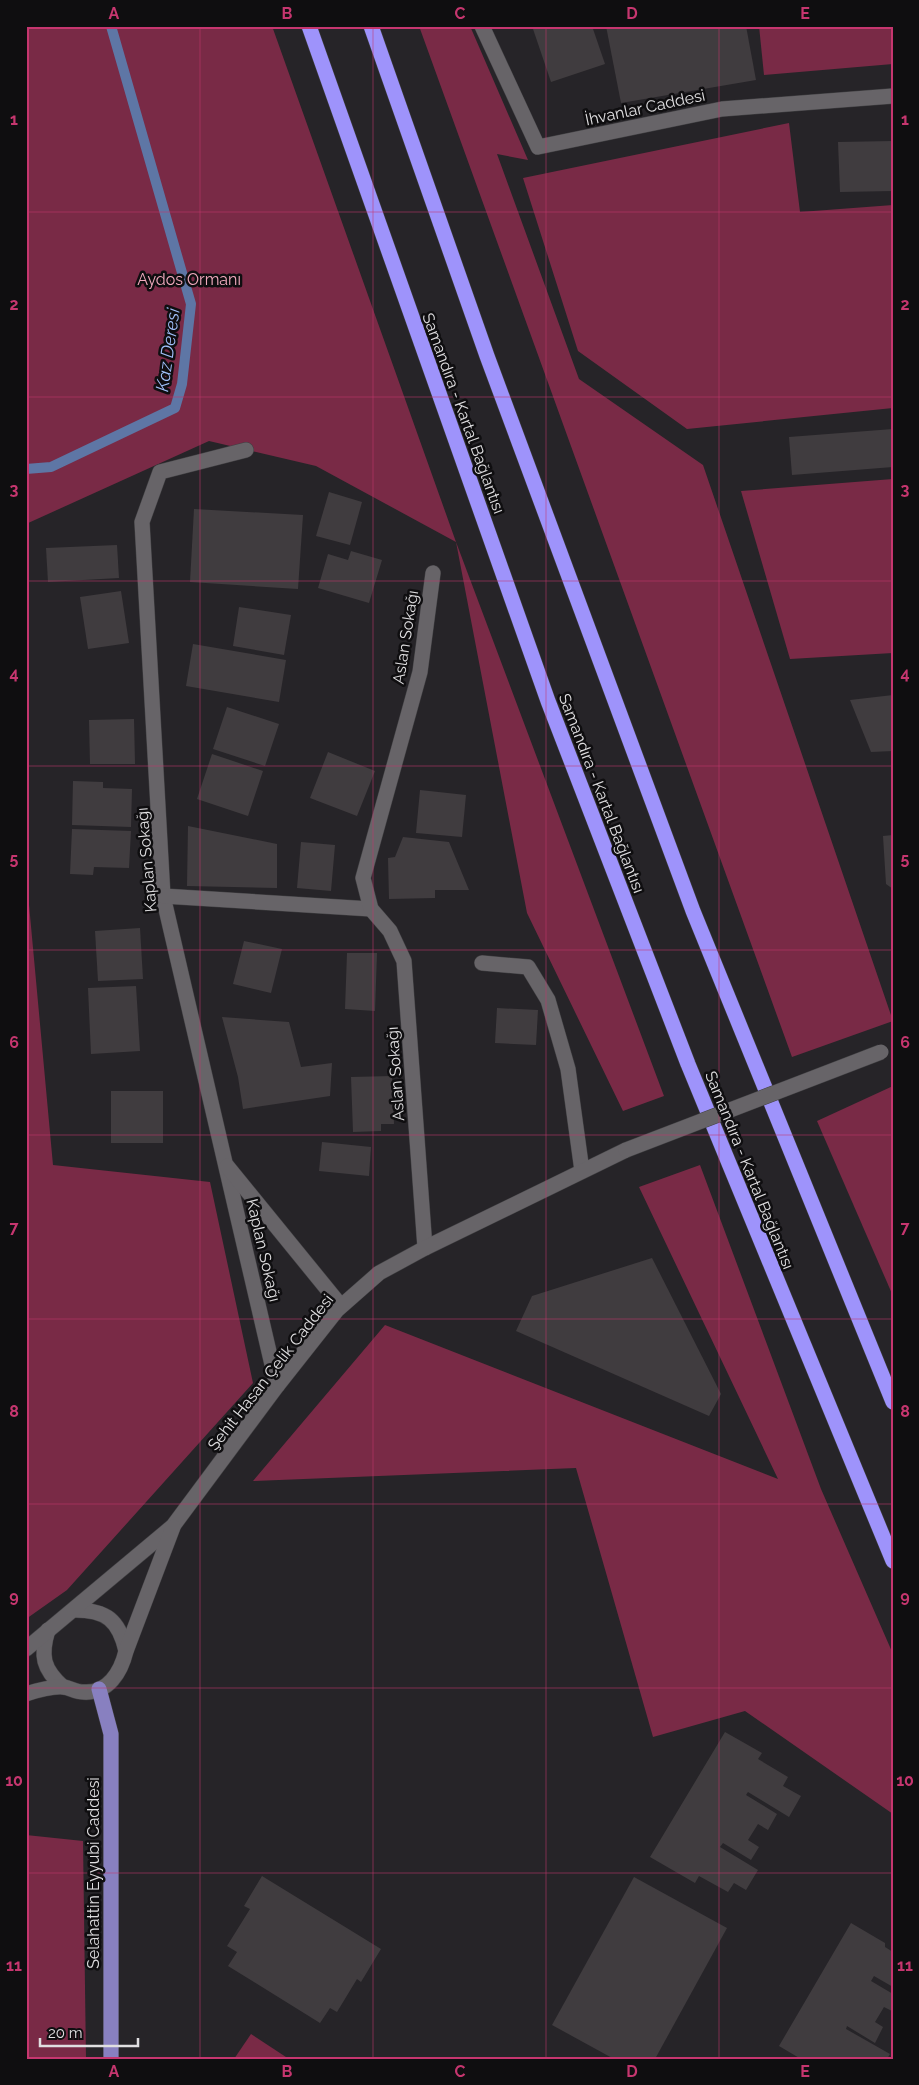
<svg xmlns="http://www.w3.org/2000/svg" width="919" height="2085" font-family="Raleway,sans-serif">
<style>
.green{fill:#792a46}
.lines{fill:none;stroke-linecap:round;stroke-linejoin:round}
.stream{stroke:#5e76a5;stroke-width:10}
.building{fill:#403c3f}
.minor-casing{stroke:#414043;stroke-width:16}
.major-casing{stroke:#414043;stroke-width:16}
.highway-casing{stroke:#414043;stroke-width:16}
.minor{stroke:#676468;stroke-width:15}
.major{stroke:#8880c0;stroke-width:15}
.highway{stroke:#9e93fb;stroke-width:15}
.minor-bridge-casing{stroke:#414043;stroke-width:16;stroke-linecap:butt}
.minor-bridge{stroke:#676468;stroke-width:15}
.grid{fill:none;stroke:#c6366f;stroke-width:1;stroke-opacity:0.55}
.labels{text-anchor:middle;stroke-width:5;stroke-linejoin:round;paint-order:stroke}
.street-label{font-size:16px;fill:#e0dfe1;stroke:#0f0e10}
.park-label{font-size:16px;fill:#f3abbf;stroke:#0f0e10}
.water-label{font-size:18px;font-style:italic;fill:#a0bff8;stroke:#0f0e10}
.neatline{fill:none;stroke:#c6366f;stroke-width:2}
.grid-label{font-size:16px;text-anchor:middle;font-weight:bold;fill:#c6366f}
</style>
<rect width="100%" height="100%" fill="#262428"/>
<g class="green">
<polygon points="26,26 272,26 456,542 664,1096 623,1111 527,913 456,542 316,466 209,441 26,524"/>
<polygon points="419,26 470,26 528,160 497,154 579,379 703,465 893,1021 792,1057"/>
<polygon points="759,26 893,26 893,64 764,75"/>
<polygon points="789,123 800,212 893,205 893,408 687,429 578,351 523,178"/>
<polygon points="893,479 893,653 790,659 741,491"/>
<polygon points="26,872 53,1165 210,1182 253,1383 67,1590 26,1619"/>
<polygon points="893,1086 893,1296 817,1121"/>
<polygon points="700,1165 821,1489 893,1654 893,1814 745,1711 653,1737 576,1468 253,1481 385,1325 778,1479 639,1187"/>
<polygon points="26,1835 83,1841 86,2059 26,2059"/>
<polygon points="251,2034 289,2059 234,2059"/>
</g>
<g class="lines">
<polyline class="stream" points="26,469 51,467 175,408 182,384 191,304 111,26"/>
</g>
<g class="building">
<polygon points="532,26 592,26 605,64 551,82"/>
<polygon points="606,26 746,26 756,80 621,103"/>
<polygon points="893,141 893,191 840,192 838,142"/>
<polygon points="893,429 893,467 792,475 789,437"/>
<polygon points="329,492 362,502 350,545 316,536"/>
<polygon points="194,509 303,515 298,589 190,582"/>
<polygon points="117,545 119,578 48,582 46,548"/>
<polygon points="351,551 382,560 369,603 318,588 328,554 348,560"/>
<polygon points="121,591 129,643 88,649 80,597"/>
<polygon points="239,607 291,615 284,655 233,646"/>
<polygon points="193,644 286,660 279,702 186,686"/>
<polygon points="893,695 893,751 871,752 850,700"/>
<polygon points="227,707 279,724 265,766 213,749"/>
<polygon points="134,719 135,764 90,764 89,720"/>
<polygon points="328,752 375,771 357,816 310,798"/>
<polygon points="212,754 263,771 248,816 197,799"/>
<polygon points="73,781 103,782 103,788 132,789 131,827 72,825"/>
<polygon points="420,790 466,795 462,837 416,833"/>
<polygon points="188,826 277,844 277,888 187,886"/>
<polygon points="72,829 131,831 129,868 94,867 93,875 70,874"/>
<polygon points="893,835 893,889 886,884 883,836"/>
<polygon points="403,837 449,842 469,890 435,890 435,898 389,899 388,858 395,857"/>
<polygon points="301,842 335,845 331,891 297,888"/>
<polygon points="140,928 143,979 98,981 95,931"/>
<polygon points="244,941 282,949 271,993 233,984"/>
<polygon points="347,953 377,953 375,1011 345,1009"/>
<polygon points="136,986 140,1051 91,1054 88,988"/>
<polygon points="497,1008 538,1010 536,1045 495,1043"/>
<polygon points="222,1017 289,1022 301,1067 332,1063 330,1096 243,1109 238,1077"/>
<polygon points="392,1076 394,1124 381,1124 381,1131 353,1132 351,1077"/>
<rect x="111" y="1091" width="52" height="52"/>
<polygon points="322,1142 371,1147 369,1176 319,1171"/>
<polygon points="652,1258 721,1394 709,1416 516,1331 532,1296"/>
<polygon points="725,1732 762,1753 758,1759 788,1777 783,1786 801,1796 789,1817 748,1792 746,1795 777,1814 768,1830 758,1824 748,1840 759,1847 751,1860 723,1843 720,1847 758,1870 746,1890 734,1883 728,1892 699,1876 695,1883 650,1857"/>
<polygon points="262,1876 381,1949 361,1982 357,1979 337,2012 330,2008 320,2023 228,1966 237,1952 227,1946 250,1909 244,1906"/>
<polygon points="634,1877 727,1928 655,2059 614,2059 552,2025"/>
<polygon points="851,1923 885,1943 885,1947 893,1952 893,1987 874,1976 871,1981 893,1994 893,2009 892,2011 884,2007 875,2022 883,2027 875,2043 847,2026 846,2029 890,2054 887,2059 801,2059 779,2046"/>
</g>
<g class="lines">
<defs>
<g id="minor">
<polyline points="482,26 538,147 722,109 893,96"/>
<polyline points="246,450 160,472 142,522 163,896 277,1386"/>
<polyline points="163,896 371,909"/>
<polyline points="482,963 528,967 548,1000 568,1069 582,1171"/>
<polyline points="227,1166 341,1306"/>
<polyline points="425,1248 404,961 390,931 371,909 363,878 420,672 433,573"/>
<path d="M75 1610C106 1610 119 1620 126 1651"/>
<path d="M48 1630C40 1656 43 1669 63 1687"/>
<polyline points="26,1649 173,1526 277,1386 337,1310 379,1273 425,1248 626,1150"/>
<path d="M26 1694C38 1690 51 1686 64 1687 70 1688 76 1692 83 1692 108 1694 121 1672 126 1651L173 1527"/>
</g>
<polyline id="major" points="99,1689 111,1734 111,2059"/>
<g id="highway">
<polyline points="309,26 548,701 688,1064 893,1561"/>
<polyline points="371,26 487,356 693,911 893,1402"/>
</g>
</defs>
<use href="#minor" class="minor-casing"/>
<use href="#major" class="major-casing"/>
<use href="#highway" class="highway-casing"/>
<use href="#minor" class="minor"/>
<use href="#major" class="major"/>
<use href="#highway" class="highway"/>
<defs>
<polyline id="minor-bridge" points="626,1150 881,1052"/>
</defs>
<use href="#minor-bridge" class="minor-bridge-casing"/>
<use href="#minor-bridge" class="minor-bridge"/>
</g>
<path class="grid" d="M200 26V2059M373 26V2059M546 26V2059M719 26V2059M26 212H893M26 397H893M26 581H893M26 766H893M26 950H893M26 1135H893M26 1319H893M26 1504H893M26 1688H893M26 1873H893"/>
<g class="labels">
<g class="street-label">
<text transform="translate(645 107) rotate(-12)" y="6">İhvanlar Caddesi</text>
<text transform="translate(464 413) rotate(70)" y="6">Samandıra - Kartal Bağlantısı</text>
<text transform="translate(405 637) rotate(-81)" y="6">Aslan Sokağı</text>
<text transform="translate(602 793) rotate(69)" y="6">Samandıra - Kartal Bağlantısı</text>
<text transform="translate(146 860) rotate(-95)" y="6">Kaplan Sokağı</text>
<text transform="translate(395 1074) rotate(-94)" y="6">Aslan Sokağı</text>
<text transform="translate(750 1170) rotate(68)" y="6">Samandıra - Kartal Bağlantısı</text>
<text transform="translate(264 1250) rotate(77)" y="6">Kaplan Sokağı</text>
<text transform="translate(270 1372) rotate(-52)" y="6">Şehit Hasan Çelik Caddesi</text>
<text transform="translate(93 1873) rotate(-90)" y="6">Selahattin Eyyubi Caddesi</text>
</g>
<g class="park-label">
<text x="189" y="285">Aydos Ormanı</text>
</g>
<g class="water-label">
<text transform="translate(168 350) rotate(-82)" y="6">Kaz Deresi</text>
</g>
</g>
<rect width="919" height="2085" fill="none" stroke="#0f0e10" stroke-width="55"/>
<path d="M40 2038v8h98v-8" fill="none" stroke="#e0dfe1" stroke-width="2.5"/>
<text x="48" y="2038" font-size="15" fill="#e0dfe1" stroke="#0f0e10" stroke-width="4" paint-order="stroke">20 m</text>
<rect x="28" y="28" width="864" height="2030" class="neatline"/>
<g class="grid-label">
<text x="114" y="19">A</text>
<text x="287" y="19">B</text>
<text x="460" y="19">C</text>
<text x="632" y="19">D</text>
<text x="805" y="19">E</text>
<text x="14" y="125">1</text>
<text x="905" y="125">1</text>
<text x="14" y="310">2</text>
<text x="905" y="310">2</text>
<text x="14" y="495">3</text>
<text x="905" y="495">3</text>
<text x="14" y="679">4</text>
<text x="905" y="679">4</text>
<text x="14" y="864">5</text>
<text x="905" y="864">5</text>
<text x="14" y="1048">6</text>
<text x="905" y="1048">6</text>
<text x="14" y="1233">7</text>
<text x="905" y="1233">7</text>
<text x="14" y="1417">8</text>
<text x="905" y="1417">8</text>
<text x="14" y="1602">9</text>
<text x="905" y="1602">9</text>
<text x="14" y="1786">10</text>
<text x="905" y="1786">10</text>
<text x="14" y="1971">11</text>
<text x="905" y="1971">11</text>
<text x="114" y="2077">A</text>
<text x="287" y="2077">B</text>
<text x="460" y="2077">C</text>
<text x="632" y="2077">D</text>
<text x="805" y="2077">E</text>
</g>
</svg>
